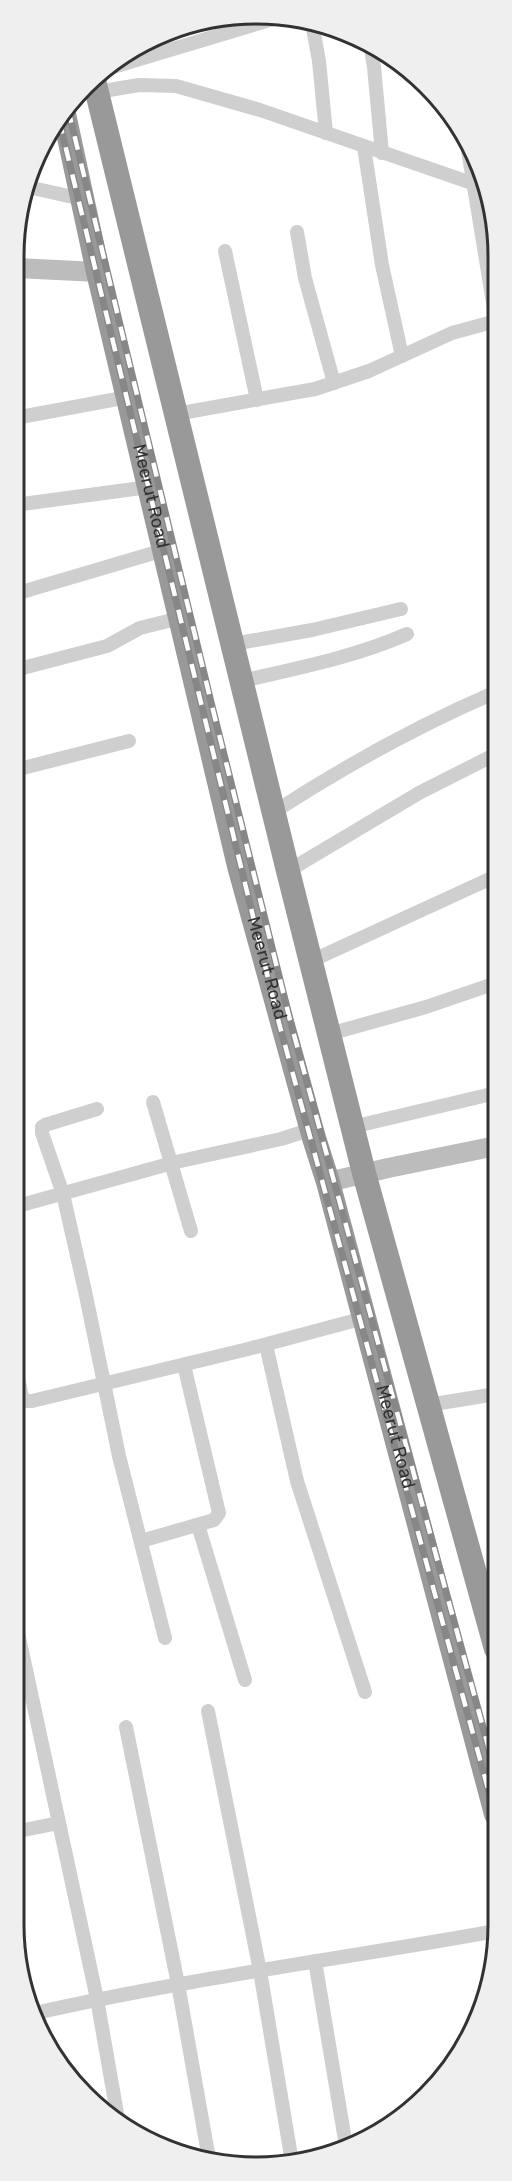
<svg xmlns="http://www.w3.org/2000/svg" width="512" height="2181" font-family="Rubik,sans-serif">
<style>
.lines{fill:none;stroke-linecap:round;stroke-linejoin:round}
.street{stroke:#cfcfcf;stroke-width:14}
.secondary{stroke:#bcbcbc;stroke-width:20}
.highway{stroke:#999;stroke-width:24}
.rail-casing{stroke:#878787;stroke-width:7}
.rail{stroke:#fff;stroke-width:4.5;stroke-dasharray:14;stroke-linecap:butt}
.labels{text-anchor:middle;stroke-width:6;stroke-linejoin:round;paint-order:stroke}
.street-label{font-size:18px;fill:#323232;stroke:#fff}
.rim{fill:none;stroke:#323232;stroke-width:3}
</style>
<rect width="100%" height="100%" fill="#fff"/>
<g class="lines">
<g class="street">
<polyline points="312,23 319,61 326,133"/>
<polyline points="370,43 374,67 382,153"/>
<polyline points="103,70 283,16"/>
<polyline points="97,92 139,85 176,86 260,110 486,188"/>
<polyline points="466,138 496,321"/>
<polyline points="364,147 382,265 402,356"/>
<polyline points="28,187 82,199"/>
<polyline points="297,232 305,278 334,383"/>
<polyline points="225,251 257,400"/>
<polyline points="176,414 315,389 369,371 452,333 496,321"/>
<polyline points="15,418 128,397"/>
<polyline points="15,505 149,487"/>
<polyline points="15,594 164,550"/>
<polyline points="233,644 312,630 401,609"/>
<polyline points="15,670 107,646 140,628 180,618"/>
<path d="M242 681C298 668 355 657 407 634"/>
<polyline points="15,770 129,741"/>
<path d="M274 812C345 766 419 725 496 692"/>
<polyline points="288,871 419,793 496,754"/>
<polyline points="311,961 496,876"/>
<polyline points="329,1034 426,1007 496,983"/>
<polyline points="153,1102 191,1231"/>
<polyline points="97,1109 45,1125 42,1127 42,1133 63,1194 85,1291 119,1456 165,1638"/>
<polyline points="352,1127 496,1093"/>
<polyline points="14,1207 176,1162 281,1139 312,1129"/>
<polyline points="266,1345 297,1481 365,1692"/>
<polyline points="14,1360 22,1397 27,1401 32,1401 248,1349 364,1318"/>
<polyline points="428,1405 496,1394"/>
<polyline points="198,1525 245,1680"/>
<polyline points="141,1541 214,1520 219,1513 184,1365"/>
<polyline points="14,1614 97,1999 118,2119"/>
<polyline points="208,1711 260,1971 292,2162"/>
<polyline points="126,1727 178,1984 209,2159"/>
<polyline points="14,1832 59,1823"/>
<polyline points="315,1961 346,2146"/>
<path d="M31 2014C185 1979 341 1959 496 1931"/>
</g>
<g class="secondary">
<polyline points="16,268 98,272"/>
<polyline points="328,1182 388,1168 496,1146"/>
</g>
<g class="highway">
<polyline points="94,80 288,871 364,1173 496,1649"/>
<path id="s1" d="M64 114 98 272 239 866 314 1138 328 1182 496 1814"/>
</g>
<defs>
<g id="rail">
<polyline points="68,109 211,702 290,1020 496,1775"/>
<polyline points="59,120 279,1023 496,1818"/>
</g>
</defs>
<use href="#rail" class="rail-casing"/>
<use href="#rail" class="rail"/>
</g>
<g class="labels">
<g class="street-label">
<text dy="6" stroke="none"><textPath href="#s1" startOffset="392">Meerut Road</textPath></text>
<text dy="6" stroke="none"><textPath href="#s1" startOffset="878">Meerut Road</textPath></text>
<text dy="6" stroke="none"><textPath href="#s1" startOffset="1364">Meerut Road</textPath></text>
</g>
</g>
<path d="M0 0H512V2181H0ZM256 24H256A232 232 0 0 1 488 256V1925A232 232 0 0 1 256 2157H256A232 232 0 0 1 24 1925V256A232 232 0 0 1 256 24Z" fill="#efefef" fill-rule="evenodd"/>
<path class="rim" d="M256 24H256A232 232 0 0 1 488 256V1925A232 232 0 0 1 256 2157H256A232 232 0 0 1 24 1925V256A232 232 0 0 1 256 24Z"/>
</svg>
